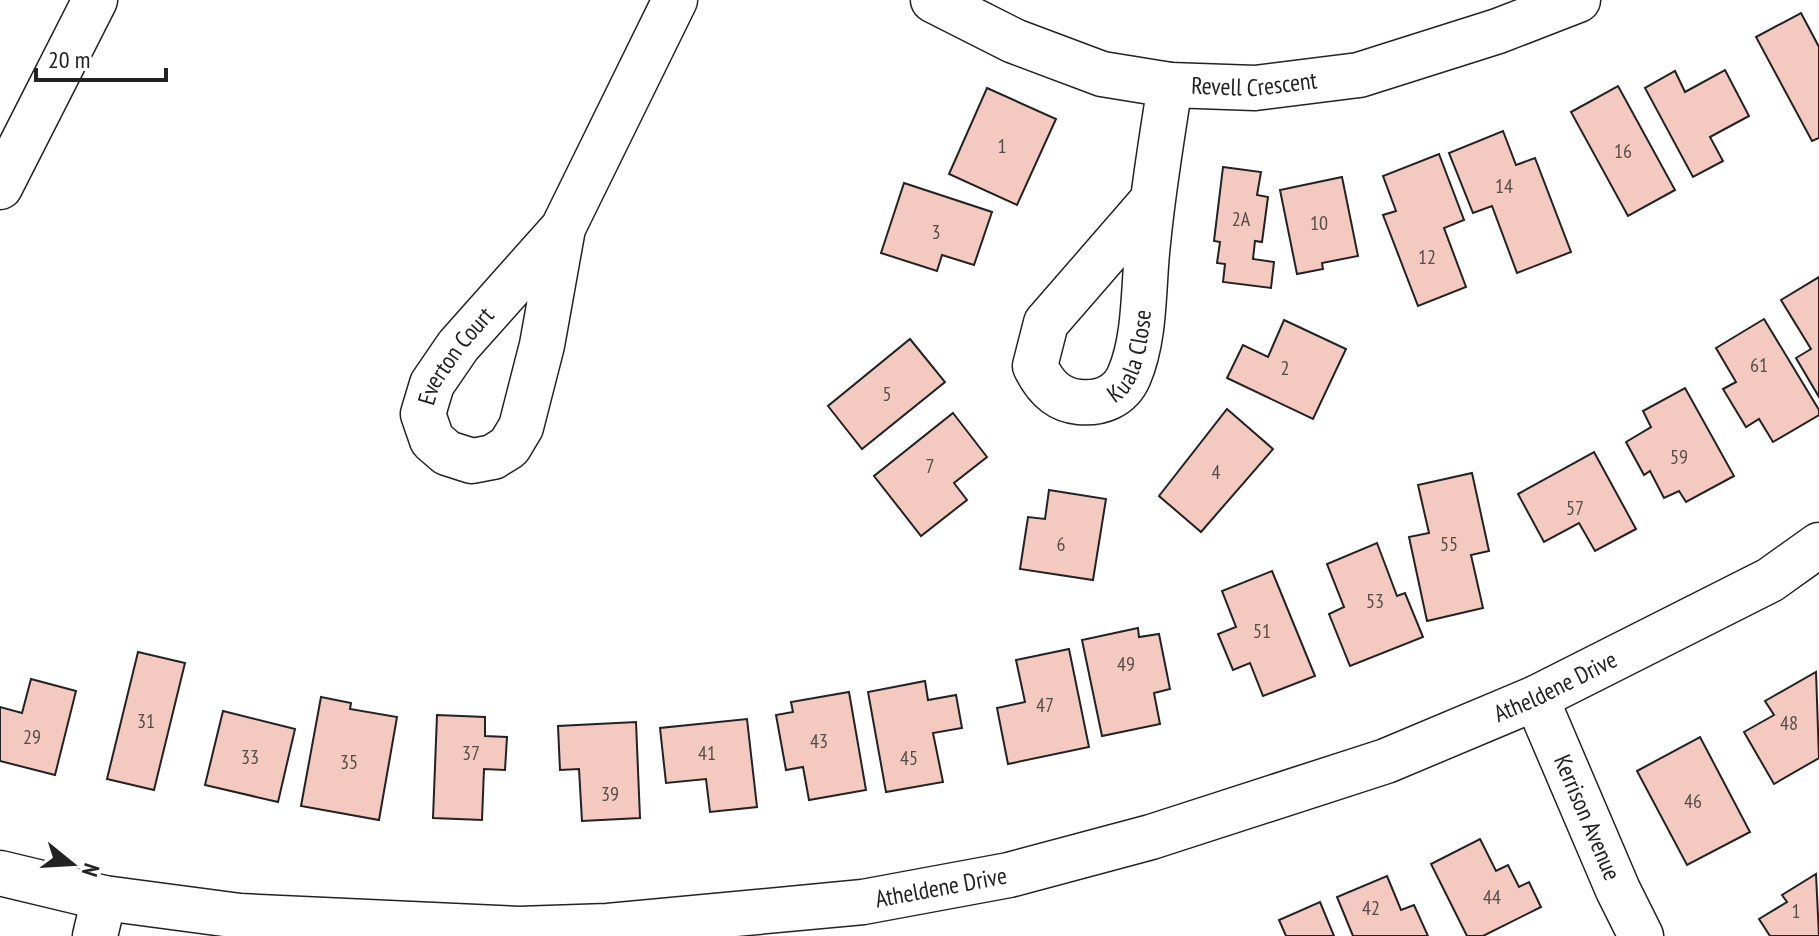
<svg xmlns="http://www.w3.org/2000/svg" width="1819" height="936" font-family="'PT Sans Narrow',sans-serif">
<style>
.building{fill:#f3c9c0;stroke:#222;stroke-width:2}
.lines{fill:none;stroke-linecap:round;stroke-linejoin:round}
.minor-casing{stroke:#222;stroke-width:47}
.minor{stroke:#fff;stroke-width:44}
.labels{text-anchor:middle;stroke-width:6;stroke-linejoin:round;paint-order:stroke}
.number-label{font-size:20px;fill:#564c4a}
.street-label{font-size:24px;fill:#222;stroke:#fff}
</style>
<rect width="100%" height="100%" fill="#fff"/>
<g class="building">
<polygon points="1801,13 1819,47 1819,138 1812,141 1756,37"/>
<polygon points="1725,70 1749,116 1710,137 1723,161 1693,177 1645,88 1675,71 1685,92"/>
<polygon points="1618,86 1675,190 1628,216 1571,112"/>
<polygon points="987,88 1056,119 1017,205 949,174"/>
<polygon points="1503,131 1516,165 1535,158 1571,252 1517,273 1492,206 1473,213 1449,153"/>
<polygon points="1439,154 1464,220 1444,228 1466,287 1418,306 1383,215 1396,211 1383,176"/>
<polygon points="1223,167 1261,172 1257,195 1268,197 1262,242 1255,241 1253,259 1274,262 1271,288 1223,282 1225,264 1217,263 1220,242 1214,241"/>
<polygon points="1342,177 1358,256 1322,263 1323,269 1297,274 1280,190"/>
<polygon points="904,183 992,212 974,265 942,255 937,271 881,253"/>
<polygon points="1819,277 1819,397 1796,358 1811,349 1781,300"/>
<polygon points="1764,319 1819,410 1819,415 1773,442 1759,419 1746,427 1723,389 1736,382 1716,348"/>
<polygon points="1284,320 1346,349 1313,419 1227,378 1243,345 1268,357"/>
<polygon points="910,339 945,382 862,449 828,406"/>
<polygon points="1685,388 1734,476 1686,502 1679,491 1664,498 1650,471 1644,475 1626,442 1651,427 1643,411"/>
<polygon points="1227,409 1273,449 1201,532 1159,496"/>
<polygon points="953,413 987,457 954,483 967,500 921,536 874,476"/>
<polygon points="1594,452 1636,529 1595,551 1579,523 1544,542 1518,494"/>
<polygon points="1472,473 1489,551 1471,555 1483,608 1427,621 1409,537 1429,533 1418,485"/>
<polygon points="1049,490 1106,499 1093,580 1020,569 1028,517 1045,519"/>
<polygon points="1377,543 1397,596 1405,593 1423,637 1350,666 1329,614 1344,607 1327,564"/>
<polygon points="1272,571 1315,676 1263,696 1250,663 1233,670 1218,634 1236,627 1222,591"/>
<polygon points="1138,628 1139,637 1159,634 1170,689 1154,693 1160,724 1102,736 1082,640"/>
<polygon points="1069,649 1089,747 1008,764 997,708 1025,702 1016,660"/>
<polygon points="138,652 185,663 154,790 107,779"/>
<polygon points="1816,672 1819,758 1774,784 1744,732 1774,715 1765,701"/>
<polygon points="31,679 76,691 55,775 0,761 0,707 22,713"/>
<polygon points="925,681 928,700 956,695 962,728 933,733 943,782 886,792 868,692"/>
<polygon points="849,692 866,790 809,800 803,767 786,770 776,715 793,712 791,702"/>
<polygon points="321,697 351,703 350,709 397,717 379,820 301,806"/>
<polygon points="223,711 295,729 278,802 205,785"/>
<polygon points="437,715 485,717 485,736 507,737 505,770 484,769 482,820 433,818"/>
<polygon points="747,719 757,807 710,812 706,779 666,783 660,728"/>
<polygon points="636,722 640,818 582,821 579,769 560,770 558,726"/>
<polygon points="1700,737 1750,832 1687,865 1637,771"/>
<polygon points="1480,839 1496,871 1508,865 1519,887 1529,882 1541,907 1483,936 1467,936 1431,864"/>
<polygon points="1816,874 1819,936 1770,936 1759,919 1787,902 1782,895"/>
<polygon points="1387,876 1401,910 1414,905 1428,936 1353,936 1337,897"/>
<polygon points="1320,902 1334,936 1286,936 1279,920"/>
</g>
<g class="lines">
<defs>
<g id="minor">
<path id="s1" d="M933 0 1014 41 1102 74 1170 85 1255 88 1359 75 1498 31 1578 0"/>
<polyline points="0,187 95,0"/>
<path id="s2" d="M1152 201 1046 323 1035 366C1044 385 1056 400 1079 402 1100 404 1120 397 1129 376 1146 337 1143 285 1148 243 1153 190 1162 137 1170 85"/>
<path id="s3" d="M563 228 542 345 521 427 509 447 493 457 472 461 447 453 432 440 423 414 432 384 458 346 563 228 675 0"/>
<path id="s4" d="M1536 698 1618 890 1641 936"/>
<path id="s5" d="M0 873 104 898 240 916 519 929 608 926 863 902 1009 875 1151 837 1386 761 1536 698 1770 580 1819 545"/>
<polyline points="95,936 104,898"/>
</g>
</defs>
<use href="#minor" class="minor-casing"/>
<use href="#minor" class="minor"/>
</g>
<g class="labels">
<g class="number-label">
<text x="1002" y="153">1</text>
<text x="1623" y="158">16</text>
<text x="1504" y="193">14</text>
<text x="1241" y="226">2A</text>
<text x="1319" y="230">10</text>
<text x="936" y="239">3</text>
<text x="1427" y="264">12</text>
<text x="1759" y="372">61</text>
<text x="1285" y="375">2</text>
<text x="887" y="401">5</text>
<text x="1679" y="464">59</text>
<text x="930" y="473">7</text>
<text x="1216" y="479">4</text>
<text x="1575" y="515">57</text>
<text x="1061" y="551">6</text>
<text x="1449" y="551">55</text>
<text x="1375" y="608">53</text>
<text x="1262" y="638">51</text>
<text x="1126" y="671">49</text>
<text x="1045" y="712">47</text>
<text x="146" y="728">31</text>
<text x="1789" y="730">48</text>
<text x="32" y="744">29</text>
<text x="819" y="748">43</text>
<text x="471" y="760">37</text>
<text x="707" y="760">41</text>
<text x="250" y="764">33</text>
<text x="909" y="765">45</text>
<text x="349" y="769">35</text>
<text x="610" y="801">39</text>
<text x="1693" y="808">46</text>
<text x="1492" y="904">44</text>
<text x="1371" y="915">42</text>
<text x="1796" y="918">1</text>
</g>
<g class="street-label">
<text dy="8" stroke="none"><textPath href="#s1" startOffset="338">Revell Crescent</textPath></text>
<text dy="8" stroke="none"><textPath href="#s2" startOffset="346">Kuala Close</textPath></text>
<text dy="8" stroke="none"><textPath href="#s3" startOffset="408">Everton Court</textPath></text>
<text dy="8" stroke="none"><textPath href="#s5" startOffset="1596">Atheldene Drive</textPath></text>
<text dy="8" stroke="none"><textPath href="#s4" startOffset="130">Kerrison Avenue</textPath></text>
<text dy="8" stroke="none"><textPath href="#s5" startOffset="948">Atheldene Drive</textPath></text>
</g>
</g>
<g transform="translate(72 864) rotate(108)" stroke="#ffffff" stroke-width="6" paint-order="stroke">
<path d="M0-6L14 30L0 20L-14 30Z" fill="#222222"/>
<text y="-12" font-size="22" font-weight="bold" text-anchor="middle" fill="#222222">N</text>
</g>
<path d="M36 68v12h130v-12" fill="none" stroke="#222222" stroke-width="4"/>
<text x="48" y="68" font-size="24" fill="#222222" stroke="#ffffff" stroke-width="6" paint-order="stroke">20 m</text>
</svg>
